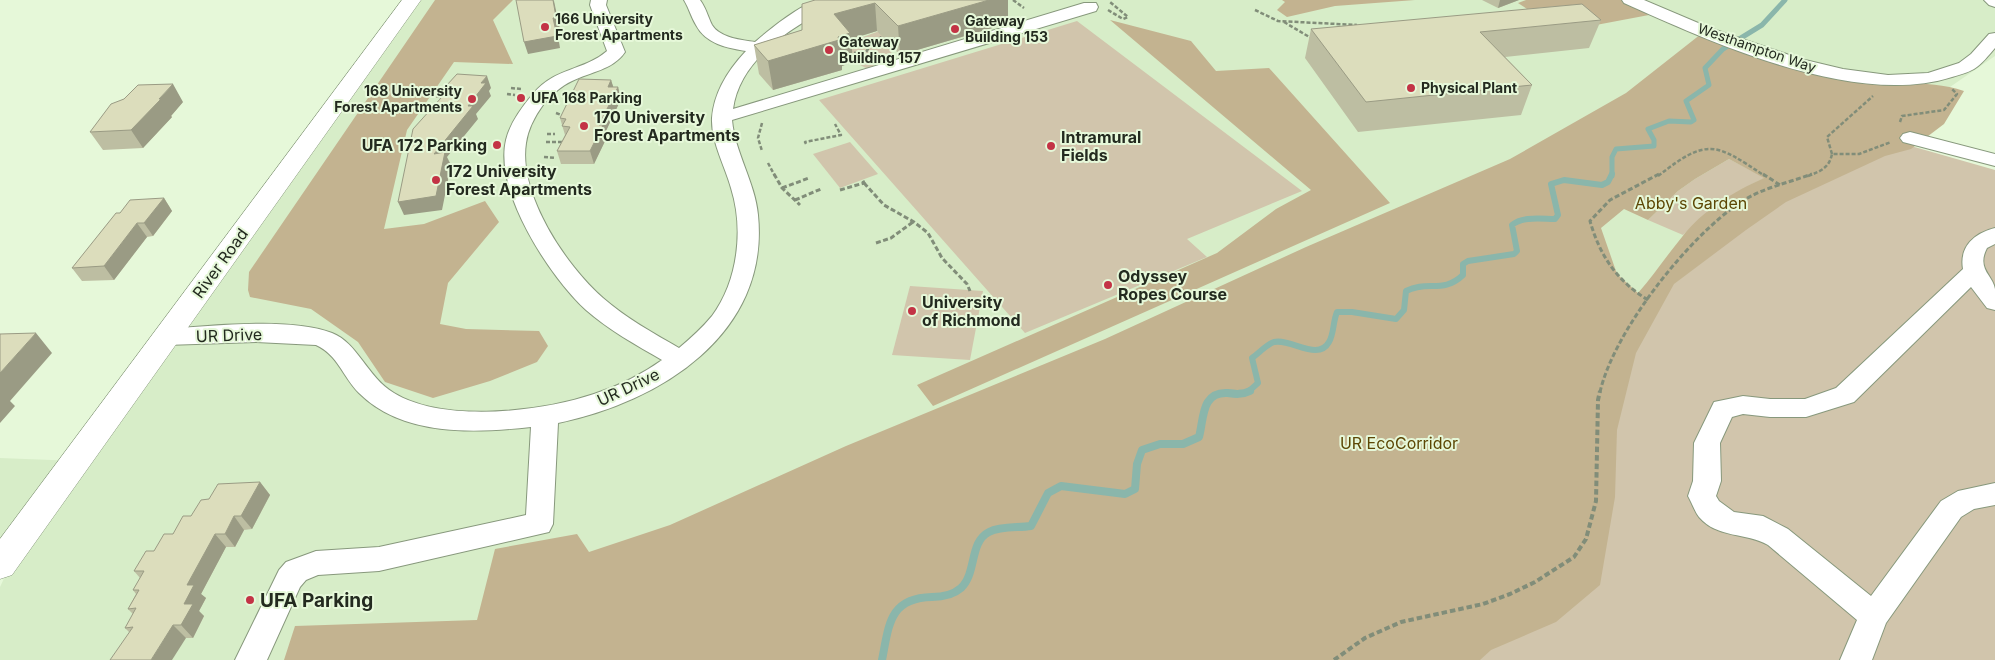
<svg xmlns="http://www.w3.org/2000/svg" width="1995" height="660" font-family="Inter,sans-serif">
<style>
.built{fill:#d7edc8}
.green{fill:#d1c5ac}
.forest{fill:#c3b390;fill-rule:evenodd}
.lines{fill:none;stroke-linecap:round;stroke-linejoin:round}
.stream-far2{stroke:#8ab6ab;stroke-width:5}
.stream-far1{stroke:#8ab6ab;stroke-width:6}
.stream{stroke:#8ab6ab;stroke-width:8}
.minor-casing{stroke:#87987c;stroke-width:2}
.major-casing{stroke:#87987c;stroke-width:1}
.path-far2{stroke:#818d79;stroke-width:2.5;stroke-dasharray:4 2;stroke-linecap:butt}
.path-far1{stroke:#818d79;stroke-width:3;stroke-dasharray:5 2.5;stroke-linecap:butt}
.path{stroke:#818d79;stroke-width:4;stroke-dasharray:5.5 3;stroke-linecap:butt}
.minor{fill:#fff;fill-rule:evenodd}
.major{fill:#fff;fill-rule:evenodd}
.wall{fill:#bdbea2}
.shaded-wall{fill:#9a9b84}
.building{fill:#dcddbc;stroke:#9a9b84}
.poi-dot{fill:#c33345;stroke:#e6f8d9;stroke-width:2}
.labels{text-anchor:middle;stroke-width:4;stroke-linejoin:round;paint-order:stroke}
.far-poi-label{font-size:14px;font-weight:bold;fill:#232a1f;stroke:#e6f8d9;text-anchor:start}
.far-street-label{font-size:14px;fill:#232a1f;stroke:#e6f8d9}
.poi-label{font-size:16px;font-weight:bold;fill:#232a1f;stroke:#e6f8d9;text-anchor:start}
.park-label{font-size:16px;fill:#5c4604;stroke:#e6f8d9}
.street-label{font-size:16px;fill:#232a1f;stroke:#e6f8d9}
.near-poi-label{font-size:19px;font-weight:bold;fill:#232a1f;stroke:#e6f8d9;text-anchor:start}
</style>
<rect width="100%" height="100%" fill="#e6f8d9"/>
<polygon class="built" points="412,0 1995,0 1995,56 1950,87 1432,660 0,660 0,587 27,530 0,565 0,458 77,461"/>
<g class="green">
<polygon points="1077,21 1302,191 1187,239 1207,257 1025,333 819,100"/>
<polygon points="885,29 885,38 892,54 868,69 856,63 849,42"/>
<polygon points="1890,140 1995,170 1995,660 1424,660 1592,497 1659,273"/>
<polygon points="850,142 878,174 840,188 813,154"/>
<path d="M1729 159 1765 178C1731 193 1709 210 1683 235L1648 220 1678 191 1695 179Z"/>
<polygon points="910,286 983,291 970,360 892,355"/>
</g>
<g class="forest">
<polygon points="435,0 513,0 493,20 513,64 454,62 407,130 384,229 424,224 485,201 499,222 448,283 440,324 466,329 539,331 548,346 537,362 490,381 433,398 385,382 358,342 311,309 250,297 248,290 249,272"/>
<polygon points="1282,0 1415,0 1335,6 1287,17 1277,10 1285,2"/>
<polygon points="1526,0 1623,0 1649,15 1580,28 1527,9 1518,3"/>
<polygon points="1110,20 1191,41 1216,71 1269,68 1390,203 933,406 917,385 1217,253 1276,209 1311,190"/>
<path d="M1701 34C1747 52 1794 72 1843 80 1882 87 1926 78 1964 91L1944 124 1911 149 1885 156 1786 202 1746 230 1674 284 1636 353 1617 430 1615 497 1600 585 1556 622 1491 650 1480 660H284L295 626 477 620 495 549 577 534 589 552 670 525 846 446 1105 339 1306 247 1510 159 1626 93ZM1729 159 1764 178C1733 192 1703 210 1682 237 1667 255 1654 275 1638 293L1617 274 1601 228 1624 209 1648 220 1678 191 1695 179Z"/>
</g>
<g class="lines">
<polyline class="stream-far2" points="1612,176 1612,157 1616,149 1654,146 1654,140 1648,129 1669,121 1691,122 1694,120 1686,101 1709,85 1705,68 1723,49 1762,25 1785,0"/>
<path class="stream-far1" d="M1248 392 1258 383 1252 358C1259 353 1266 345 1274 342 1291 338 1318 362 1329 342 1334 334 1333 321 1337 312H1352L1396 319 1404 310 1406 291C1428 280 1443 294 1463 275V264L1468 261 1514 254 1517 251 1512 225C1523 216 1541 219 1555 219L1558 215 1551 184 1564 180 1602 185 1608 182 1612 174"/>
<path class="stream" d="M882 660C889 625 889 598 932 597 942 597 953 595 961 588 977 573 969 542 989 532 1001 526 1018 528 1031 526L1048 493 1061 486 1125 494 1135 489 1137 464 1142 450 1160 444H1183L1199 437C1204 419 1201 392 1227 393 1235 394 1242 395 1250 391"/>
<defs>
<g id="minor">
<path d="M591 0H607L606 5 625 52C613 70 590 72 572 81 561 86 551 95 543 105 535 116 528 129 526 143 518 194 566 266 603 298 626 318 653 333 679 348 691 338 702 328 712 316 738 281 744 229 731 188 725 166 711 142 712 118 714 92 729 69 746 51 727 48 706 44 696 25 691 17 689 8 684 0H700C706 8 708 17 712 25 720 38 742 40 755 42 769 30 803 2 821 0 828 0 835 0 841 0L839 3C796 24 740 57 733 109L1084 3H1096L1098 7 1096 11 732 120C735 153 755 182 758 215 770 334 660 402 558 423L553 524 549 532 379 571 318 575 306 580 300 587 267 660H235L279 570 286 562 316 551 379 547 526 515 531 427C475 433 403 437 359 393 343 377 338 355 316 345L256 342 166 345 158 343 154 337 158 331 166 329C212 326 290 317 332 333 358 343 367 377 394 393 443 423 541 412 594 394 618 386 641 375 662 360 636 345 609 330 586 310 550 277 494 192 506 140 510 123 522 107 533 94 555 67 584 71 607 51L590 5Z"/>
<path d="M1622 0H1644L1710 28 1801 59 1843 69 1888 75 1928 73 1959 63 1971 54 1989 34 1995 33V48C1988 56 1982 64 1974 69 1967 73 1959 75 1952 77 1855 108 1713 43 1624 3Z"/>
<polygon points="1984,0 1995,0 1995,7 1989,5"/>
<polygon points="1910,132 1995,154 1995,166 1903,142 1900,138 1903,134"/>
<path d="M1995 228V244L1987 248C1976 269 1993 275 1995 289 1995 296 1995 303 1995 310L1987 308 1971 287 1854 402 1806 417H1770L1743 414 1732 417 1720 443 1721 481 1716 496 1719 501 1734 512 1763 516 1788 529 1871 596 1941 501 1958 491 1995 483V505L1974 509 1961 517 1886 623 1872 660H1840L1857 620 1768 545C1746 532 1718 539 1699 517 1695 512 1692 503 1688 496L1693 481 1694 443 1714 402 1743 396 1770 399H1805L1836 388 1963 269C1959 246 1975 233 1995 228Z"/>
</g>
<polygon id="major" points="402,0 421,0 12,575 0,579 0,539"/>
</defs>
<use href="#minor" class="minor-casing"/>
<use href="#major" class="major-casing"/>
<g class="path-far2">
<polyline points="1013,0 1024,8"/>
<polyline points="1108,10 1123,19 1128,17 1110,2"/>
<polyline points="1255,10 1278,21 1357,25"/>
<polyline points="1284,22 1311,38"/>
<polyline points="848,52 864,54"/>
<polyline points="863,57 871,44 886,34"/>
<polyline points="511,88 521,89"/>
<polyline points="507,94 515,95"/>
<polyline points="556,113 564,116"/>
<polyline points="1900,122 1902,116 1944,110 1957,94 1951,88"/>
<polyline points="762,123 758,138 762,151"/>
<polyline points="547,134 555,134"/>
<polyline points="546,142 562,142"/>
<polyline points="806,144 805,142 841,135 835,124"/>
<polyline points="1832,154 1827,137 1873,96"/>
<polyline points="544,157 556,158"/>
<polyline points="768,163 775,176"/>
<path d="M1658 176C1708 137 1715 143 1765 176"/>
<path d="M1808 176C1821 171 1829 168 1832 154H1859L1891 142"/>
</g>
<g class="path-far1">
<polyline points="774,174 782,188 800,205"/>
<polyline points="1763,174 1780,185"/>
<polyline points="864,183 884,205 914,222 928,233 942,258 967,284 970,291"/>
<polyline points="782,188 809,178"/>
<polyline points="840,190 864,183 862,179"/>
<polyline points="795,200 821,189"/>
<polyline points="876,243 891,238 913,222"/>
<path d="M1648 300C1617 281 1600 256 1590 221L1610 200 1659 174"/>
<path d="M1600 392C1614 331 1688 237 1741 202 1762 188 1788 183 1812 174"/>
</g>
<polyline class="path" points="1334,660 1365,638 1401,622 1483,604 1510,594 1535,582 1574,557 1586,539 1596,501 1598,400 1600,391"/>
<use href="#minor" class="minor"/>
<use href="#major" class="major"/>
</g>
<g class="wall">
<polygon points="815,0 1008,0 1008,19 999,22 999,26 900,55 877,31 851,39 853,62 842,66 842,70 773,90 759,74 754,45 802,30"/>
<polygon points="1482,0 1519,0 1498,8"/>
<polygon points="1601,20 1589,48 1505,57 1532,85 1521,115 1358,132 1305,58 1311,29"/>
<polygon points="611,80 613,87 618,87 621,99 605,133 607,137 594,164 561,164 557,151 565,135 560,118"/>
<polygon points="183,102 171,116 172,117 143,148 103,150 90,132"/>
<polygon points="164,198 172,211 153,236 147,237 114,280 82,281 72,268 120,213"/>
<polygon points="260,482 270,495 252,529 244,530 235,547 226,547 201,594 206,598 199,611 204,616 193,638 186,638 129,632 125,628 133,614 128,609 136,594 133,590 140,578 134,571 209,499"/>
</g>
<g class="shaded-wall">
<polygon points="553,0 554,1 560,29 557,30 560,48 528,54 524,42"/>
<polygon points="989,0 1008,0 1008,19 999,22 999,26 900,55 898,26"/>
<polygon points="1500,0 1519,0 1498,8"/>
<polygon points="875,3 877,31 851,39 853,62 842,66 842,70 773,90 768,61 834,14"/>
<polygon points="487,76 491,88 489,91 491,96 476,114 478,119 447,157 451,165 442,210 404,215 398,202 434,154 468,106 481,83"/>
<polygon points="611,80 615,92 608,87"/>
<polygon points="173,84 183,102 171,116 172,117 143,148 131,130"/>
<polygon points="618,87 621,99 605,133 607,137 594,164 590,151 599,125"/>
<polygon points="164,198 172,211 153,236 144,223"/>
<polygon points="137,223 147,237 114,280 104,266"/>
<polygon points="36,333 52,353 10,401 15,406 0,423 0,373"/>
<polygon points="260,482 270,495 252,529 241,516"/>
<polygon points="234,516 244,530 235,547 225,534"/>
<polygon points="215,534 226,547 201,594 206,598 199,611 204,616 193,638 181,625 187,585"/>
<polygon points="173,625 186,638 172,660 151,660"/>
</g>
<g class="building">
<polygon points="516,0 553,0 556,17 553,18 557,36 524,42"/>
<polygon points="815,0 989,0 898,26 875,3 834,14 850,33 838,37 839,40 768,61 754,45 802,30 802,4"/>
<polygon points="1582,4 1601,20 1480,32 1532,85 1366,102 1311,29"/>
<polygon points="457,74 487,76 481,83 486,83 468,106 473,106 434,154 445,152 436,196 398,202 413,129 441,98 436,97"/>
<polygon points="579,79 611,80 608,87 618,87 599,125 603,125 590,151 557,151 570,127 562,126 566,119 560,118"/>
<polygon points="173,84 159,99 161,99 131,130 90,132 111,104 124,99 138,85"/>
<polygon points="164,198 144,223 137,223 104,266 72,268 116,213 120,213 130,200"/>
<polygon points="36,333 0,373 0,334"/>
<polygon points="260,482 241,516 234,516 225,534 215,534 187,585 194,585 184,604 193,604 181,625 173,625 151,660 110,660 133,627 125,628 136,608 128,609 139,590 133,590 144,571 134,571 146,551 154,551 164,534 173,534 183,516 191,516 201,500 209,499 218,484"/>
</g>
<g class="poi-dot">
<circle cx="545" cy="27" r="5"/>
<circle cx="955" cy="29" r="5"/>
<circle cx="829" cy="50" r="5"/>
<circle cx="1411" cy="88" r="5"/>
<circle cx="521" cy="98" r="5"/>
<circle cx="472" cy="99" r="5"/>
<circle cx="584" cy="126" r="5"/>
<circle cx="497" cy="145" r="5"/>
<circle cx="1051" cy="146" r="5"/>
<circle cx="436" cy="180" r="5"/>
<circle cx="1108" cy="285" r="5"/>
<circle cx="912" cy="311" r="5"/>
<circle cx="250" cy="600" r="5"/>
</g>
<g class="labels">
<g class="far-poi-label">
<text x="555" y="24">166 University<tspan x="555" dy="16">Forest Apartments</tspan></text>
<text x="965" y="26">Gateway<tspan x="965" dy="16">Building 153</tspan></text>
<text x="839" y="47">Gateway<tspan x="839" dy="16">Building 157</tspan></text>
<text x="1421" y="93">Physical Plant</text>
<text x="462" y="96" text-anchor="end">168 University<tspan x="462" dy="16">Forest Apartments</tspan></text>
<text x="531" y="103">UFA 168 Parking</text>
</g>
<g class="far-street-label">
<text transform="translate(1757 48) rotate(19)" y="5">Westhampton Way</text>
</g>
<g class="poi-label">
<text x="594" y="123">170 University<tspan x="594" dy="18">Forest Apartments</tspan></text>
<text x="1061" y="143">Intramural<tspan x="1061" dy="18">Fields</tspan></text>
<text x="487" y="151" text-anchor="end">UFA 172 Parking</text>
<text x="446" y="177">172 University<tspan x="446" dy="18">Forest Apartments</tspan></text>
<text x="1118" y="282">Odyssey<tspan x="1118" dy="18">Ropes Course</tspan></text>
<text x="922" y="308">University<tspan x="922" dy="18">of Richmond</tspan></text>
</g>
<g class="park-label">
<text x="1691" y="209">Abby's Garden</text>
<text x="1399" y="449">UR EcoCorridor</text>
</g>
<g class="street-label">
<text transform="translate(220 263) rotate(-54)" y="6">River Road</text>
<text transform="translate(229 335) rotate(-2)" y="6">UR Drive</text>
<text transform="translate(628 387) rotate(-25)" y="6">UR Drive</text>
</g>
<g class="near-poi-label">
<text x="260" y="607">UFA Parking</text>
</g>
</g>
</svg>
